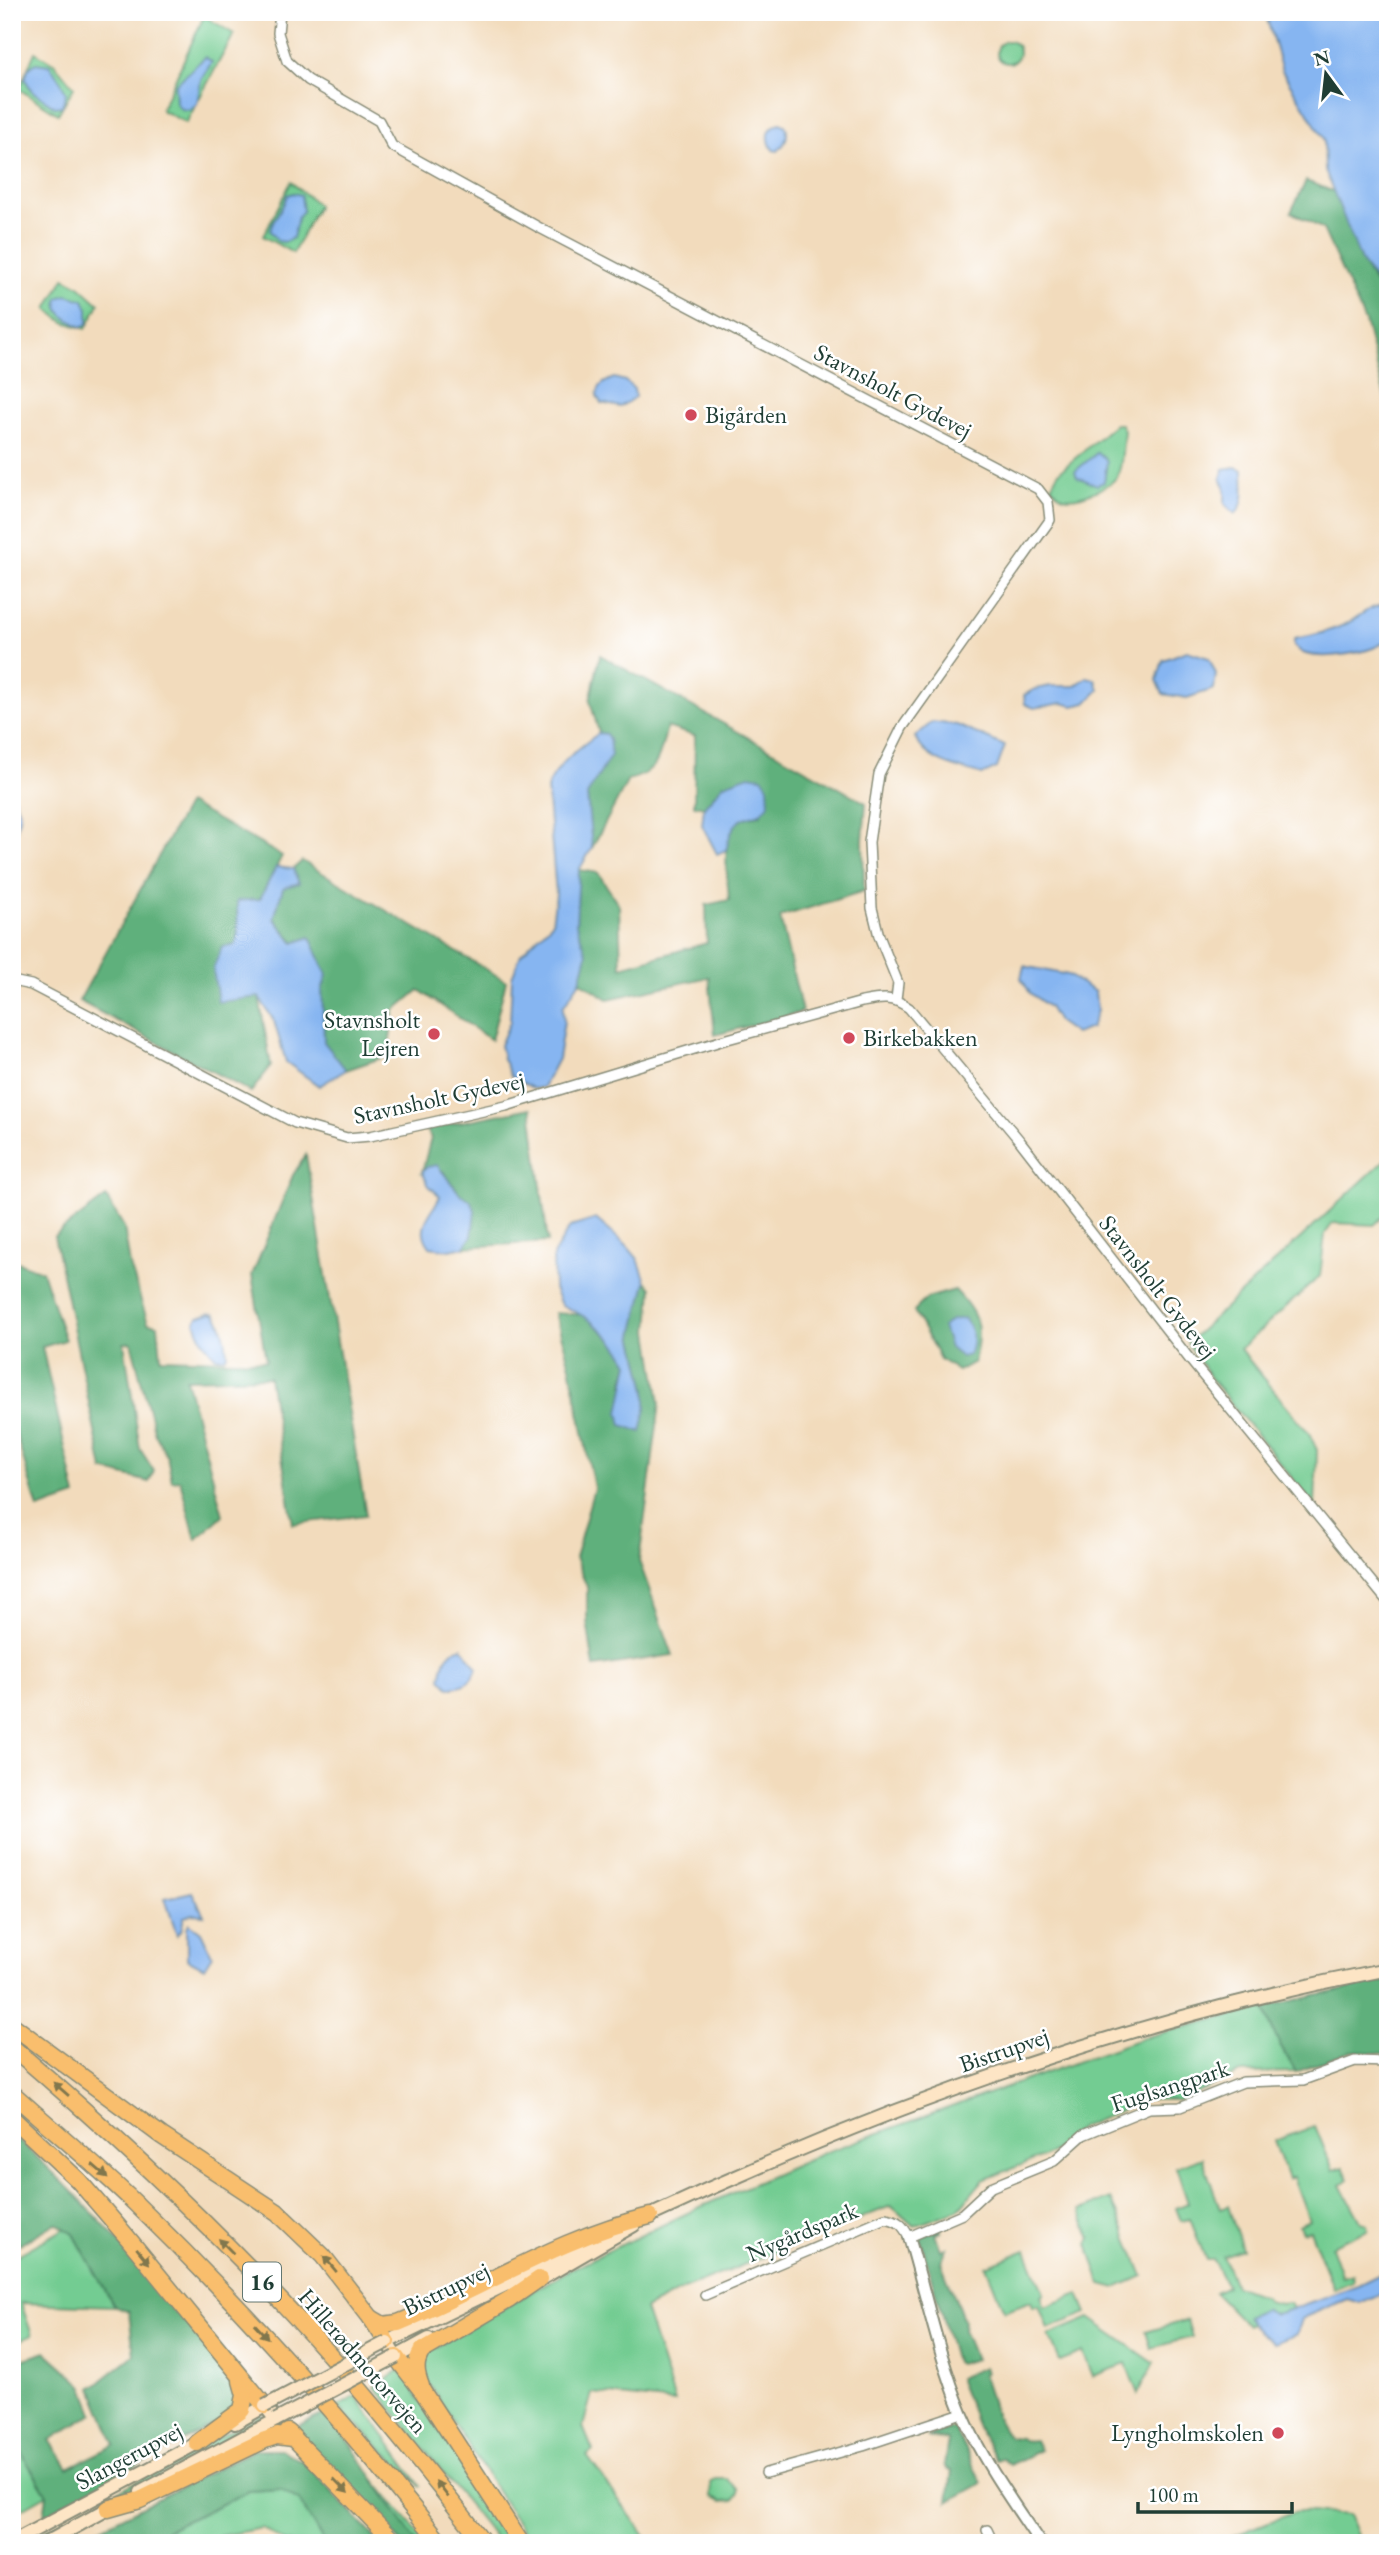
<svg xmlns="http://www.w3.org/2000/svg" width="1400" height="2555" font-family="'EB Garamond',serif">
<style>
.green{fill:#73cc92;stroke:#498463;stroke-width:2}
.forest{fill:#5eb07c;stroke:#3e7658;stroke-width:2}
.water{fill:#86b5f1;stroke:#527992;stroke-width:2}
.lines{fill:none;stroke-linecap:round;stroke-linejoin:round}
.minor-casing{stroke:#888c78;stroke-width:12}
.tertiary-casing{stroke:#888c78;stroke-width:14}
.secondary-casing{stroke:#888c78;stroke-width:16}
.motorway-casing{stroke:#888c78;stroke-width:19}
.minor{stroke:#fff;stroke-width:9}
.tertiary{stroke:#fff;stroke-width:10}
.secondary{stroke:#fde5c5;stroke-width:12}
.motorway{stroke:#f9be6d;stroke-width:16}
.secondary-bridge-casing{stroke:#888c78;stroke-width:16;stroke-linecap:butt}
.secondary-bridge{stroke:#fde5c5;stroke-width:12}
.oneway{fill:#81774e}
.poi-dot{fill:#d1495b;stroke:#fff;stroke-width:2.5}
.labels{text-anchor:middle;stroke-width:5;stroke-linejoin:round;paint-order:stroke}
.shield{fill:#fff;stroke:#627771;stroke-width:2}
.shield-label{font-size:23px;font-weight:bold;fill:#1f3d34}
.street-label{font-size:24px;fill:#1f3d34;stroke:#fff}
.poi-label{font-size:24px;fill:#1f3d34;stroke:#fff;text-anchor:start}
</style>
<rect width="100%" height="100%" fill="#fff"/>
<filter id="ink" filterUnits="userSpaceOnUse"><feTurbulence type="fractalNoise" baseFrequency=".0143" numOctaves="2"/><feDisplacementMap in="SourceGraphic" scale="14" xChannelSelector="R" yChannelSelector="G"/><feConvolveMatrix kernelMatrix="1 2 1 2 8 2 1 2 1" color-interpolation-filters="sRGB"/></filter>
<filter id="wash" filterUnits="userSpaceOnUse"><feTurbulence type="fractalNoise" baseFrequency=".00686" numOctaves="4" result="noise"/><feDisplacementMap in="SourceGraphic" scale="28" xChannelSelector="R" yChannelSelector="G"/><feGaussianBlur stdDeviation="1.57" result="paint"/><feColorMatrix in="noise" values="0 0 0 0 0 0 0 0 0 0 0 0 0 0 0 0 0 1.4 0 .05"/><feComposite in="paint" operator="in"/></filter>
<g filter="url(#wash)">
<rect width="100%" height="100%" fill="#f2dbbc"/>
<g class="green">
<polygon points="204,16 234,34 186,123 161,110"/>
<circle cx="1008" cy="52" r="11"/>
<polygon points="35,52 55,64 74,87 58,114 19,89"/>
<polygon points="291,182 318,205 293,253 263,236"/>
<polygon points="64,278 78,285 99,304 86,329 64,322 47,309"/>
<path d="M1115 424H1121L1124 431C1122 444 1123 463 1118 475 1112 487 1076 501 1064 497 1059 496 1055 490 1051 486L1058 473Z"/>
<polygon points="1388,1157 1388,1212 1374,1225 1333,1223 1325,1234 1320,1276 1240,1349 1309,1433 1317,1450 1315,1506 1213,1381 1187,1343"/>
<polygon points="1264,2007 1275,2036 1296,2072 1240,2073 1179,2100 1147,2100 1081,2127 1052,2153 983,2180 958,2210 914,2226 891,2206 688,2287 645,2309 675,2402 592,2393 583,2427 593,2451 587,2456 650,2543 530,2543 423,2374 428,2352 569,2270 698,2208 826,2152 1146,2037"/>
<polygon points="1315,2126 1333,2170 1343,2167 1349,2179 1341,2185 1361,2222 1367,2225 1368,2230 1331,2246 1342,2277 1352,2274 1353,2281 1334,2289 1310,2230 1302,2232 1299,2225 1309,2220 1293,2177 1288,2179 1274,2141"/>
<polygon points="1202,2157 1220,2209 1228,2206 1242,2249 1223,2256 1235,2286 1265,2297 1267,2301 1280,2304 1289,2303 1292,2309 1275,2314 1265,2309 1246,2317 1251,2324 1247,2326 1214,2292 1227,2286 1213,2260 1206,2260 1190,2219 1181,2221 1176,2208 1188,2203 1176,2167"/>
<polygon points="1111,2198 1143,2276 1116,2288 1101,2284 1088,2244 1091,2239 1080,2210"/>
<polygon points="66,2228 74,2234 114,2306 21,2303 32,2335 12,2345 12,2258"/>
<polygon points="1026,2250 1044,2294 1041,2296 1045,2307 1079,2294 1087,2313 1048,2329 1039,2305 1033,2307 1031,2301 1004,2311 986,2266"/>
<polygon points="1090,2318 1154,2363 1138,2394 1126,2364 1093,2376 1083,2352 1060,2361 1049,2335"/>
<polygon points="1187,2320 1192,2337 1151,2348 1146,2332"/>
<polygon points="400,2370 514,2543 499,2543 375,2387"/>
<polygon points="356,2396 421,2487 338,2407"/>
<polygon points="261,2414 266,2419 33,2543 23,2543"/>
<polygon points="12,2437 47,2495 12,2515"/>
<polygon points="369,2473 426,2543 416,2543"/>
<polygon points="716,2479 727,2479 738,2490 738,2494 734,2500 722,2501 712,2496 711,2483"/>
<polygon points="280,2489 300,2501 324,2543 286,2543 262,2528 220,2536 207,2543 175,2543 173,2540 167,2543 145,2543 149,2538 249,2491"/>
<polygon points="1297,2511 1349,2515 1360,2543 1215,2543"/>
</g>
<g class="forest">
<polygon points="1306,181 1335,192 1362,263 1388,304 1388,408 1365,322 1323,229 1291,212"/>
<path d="M600 655 866 803 863 840 864 891 780 917 802 1012 715 1035 709 977 608 999 580 981 587 954 576 924 579 870 598 873 619 905 621 967 707 943 706 905 729 900C728 879 719 834 740 820 745 817 755 816 761 815L724 784 704 807 694 805 695 736 667 727C659 756 661 772 628 780L592 848 587 795 606 734 599 733 590 701Z"/>
<polygon points="188,803 282,856 260,899 237,902 238,936 235,945 222,947 259,997 271,1066 251,1092 79,1001"/>
<polygon points="302,861 506,981 491,1040 419,990 395,1010 387,1056 346,1070 324,1042 322,990 327,975 310,937 295,943 274,918 283,887 299,883 293,869"/>
<polygon points="531,1108 548,1242 464,1247 472,1236 460,1194 443,1171 427,1167 422,1172 431,1138 425,1129"/>
<polygon points="306,1155 366,1515 293,1524 269,1377 186,1379 223,1515 196,1540 180,1480 172,1481 167,1456 155,1434 131,1342 124,1343 140,1449 154,1471 149,1482 103,1470 54,1236 106,1197 124,1227 130,1265 148,1323 158,1325 161,1358 266,1361 252,1275 293,1175"/>
<polygon points="12,1260 42,1271 65,1340 42,1347 76,1496 38,1509 12,1421"/>
<polygon points="646,1281 652,1288 649,1331 660,1403 639,1561 673,1655 594,1667 587,1621 587,1587 575,1558 594,1488 570,1366 555,1313 585,1315 618,1345 629,1363 623,1385 646,1390 633,1335"/>
<path d="M955 1290C980 1316 982 1328 974 1362L958 1371 940 1359 914 1311 927 1298Z"/>
<polygon points="1388,1980 1388,2054 1352,2051 1296,2072 1275,2036 1264,2007"/>
<path d="M12 2135C96 2207 164 2295 233 2380L238 2396 230 2416 44 2515 47 2495 12 2437V2363L46 2352 83 2385 94 2413 50 2440 68 2468 115 2445 92 2388 134 2355 129 2312 114 2306 74 2234 56 2223 12 2249Z"/>
<polygon points="940,2228 941,2231 935,2233 941,2250 947,2248 941,2262 964,2321 963,2330 975,2359 958,2364 955,2362 921,2241 921,2236"/>
<path d="M984 2367 986 2372 983 2375C990 2396 994 2421 1009 2437L1020 2438 1024 2441 1035 2440 1040 2450 1010 2465 1002 2458 997 2460 978 2428 958 2378Z"/>
<polygon points="329,2412 416,2543 402,2543 300,2439 295,2427"/>
<polygon points="954,2427 982,2483 948,2502 952,2471 948,2470 944,2465 948,2440 927,2437"/>
<polygon points="253,2450 282,2450 305,2463 380,2543 324,2543 300,2501 280,2489 249,2491 149,2538 145,2543 71,2543"/>
</g>
<g class="water">
<polygon points="1262,12 1388,12 1388,298 1362,263 1325,170 1324,139 1282,71 1267,19"/>
<polygon points="205,57 212,62 201,79 197,104 189,110 181,109 176,103 175,85"/>
<polygon points="36,63 49,65 58,76 66,93 62,106 55,107 32,91 25,79 28,69"/>
<path d="M780 123 785 125C790 135 785 144 778 151L773 150C766 138 767 128 780 123Z"/>
<path d="M293 193 301 195 303 211 298 217 293 238 284 242 278 241 270 231C273 217 283 210 287 195Z"/>
<path d="M67 295 84 300 88 309V324L82 327C70 321 54 314 58 298Z"/>
<path d="M614 378 625 381 634 389 635 397 620 407 601 403 597 396C598 385 604 382 614 378Z"/>
<polygon points="1097,453 1103,456 1107,462 1104,482 1097,485 1077,477 1075,471"/>
<path d="M1235 467 1243 470C1243 484 1247 504 1235 514L1225 504V487L1221 478 1224 469Z"/>
<path d="M1388 604V639C1374 654 1321 660 1303 653 1299 651 1297 648 1294 646V639C1313 636 1330 632 1348 623 1365 613 1367 607 1388 604Z"/>
<polygon points="1187,651 1209,658 1216,674 1214,689 1187,698 1163,694 1157,680 1163,660"/>
<polygon points="1087,677 1095,679 1099,690 1086,703 1073,706 1063,703 1034,708 1025,704 1024,695 1035,689 1051,686 1075,686"/>
<path d="M932 722 957 725 1005 746 997 768 982 775C957 767 926 763 915 737Z"/>
<path d="M599 733 606 734 609 739 611 755 587 795 592 848 579 870 576 924 587 954 580 981 563 1007 564 1021 558 1059 543 1087 534 1089 511 1076 503 1059 500 1045 510 1022 512 977 521 954 552 923 556 894 547 788C558 763 577 749 599 733Z"/>
<path d="M749 775 762 777 768 786 769 804C758 819 755 812 741 820 731 826 729 840 726 850L717 854 702 825 704 807 724 784Z"/>
<polygon points="12,793 20,814 12,848"/>
<polygon points="276,867 293,869 299,883 283,888 274,918 294,943 310,937 327,975 322,990 324,1042 346,1070 319,1086 286,1062 274,1021 259,997 218,1002 213,969 222,947 235,945 238,936 237,901 260,899"/>
<polygon points="1024,966 1068,975 1095,992 1097,1011 1091,1028 1075,1034 1058,1022 1049,1007 1030,993 1021,978"/>
<path d="M437 1165 460 1194 470 1200 475 1210 472 1236 464 1247 450 1250 430 1247C414 1226 433 1213 440 1196L429 1186 422 1172 427 1167Z"/>
<path d="M596 1219 627 1246 638 1259 646 1281 633 1335 646 1390V1408L641 1432 622 1425 619 1412 629 1363C613 1335 590 1317 561 1305L554 1289 553 1255 570 1227Z"/>
<path d="M210 1313 215 1314C224 1324 226 1341 227 1355L224 1357H216C206 1347 199 1336 195 1322L198 1317Z"/>
<path d="M964 1318C973 1331 975 1340 969 1355L961 1357 950 1348 943 1327 951 1320Z"/>
<path d="M462 1647 477 1668C473 1682 463 1687 449 1687L441 1678C444 1662 445 1652 462 1647Z"/>
<polygon points="192,1892 204,1915 193,1914 184,1917 181,1931 177,1935 165,1898"/>
<polygon points="189,1923 201,1932 212,1955 204,1968 187,1959 187,1928"/>
<polygon points="1388,2270 1388,2294 1384,2292 1360,2303 1347,2299 1307,2316 1302,2319 1297,2334 1274,2343 1251,2324 1246,2317 1265,2309 1275,2314 1283,2312 1358,2285"/>
</g>
</g>
<g filter="url(#ink)">
<g class="lines">
<defs>
<g id="minor">
<polyline points="280,12 278,33 287,61 308,80 379,121 392,146 538,227 1038,489 1048,502 1050,520 902,728 879,774 869,842 872,908 879,936 898,983 896,999"/>
<path d="M12 981 31 985 295 1123 347 1138 370 1136 506 1106 724 1040 862 1002C881 998 893 996 909 1008L1020 1141 1191 1361 1388 1602"/>
<path d="M705 2295 885 2218C898 2220 903 2225 909 2237L962 2214 991 2187 1054 2161 1083 2135 1149 2108 1180 2107 1243 2082 1303 2080 1355 2061 1388 2062"/>
<polyline points="766,2473 863,2446 962,2413"/>
<polyline points="987,2530 993,2543"/>
</g>
<path id="tertiary" d="M909 2237C926 2295 939 2357 962 2413 982 2460 1012 2501 1040 2543"/>
<g id="secondary">
<path d="M643 2219C881 2107 1129 2019 1388 1969"/>
<polyline points="532,2284 634,2225"/>
<polyline points="429,2339 396,2357 387,2342 611,2234"/>
<polyline points="141,2492 276,2420 265,2406 235,2423"/>
<polyline points="12,2542 203,2440"/>
<polyline points="46,2543 115,2505"/>
</g>
<g id="motorway">
<polyline points="12,2025 162,2136 277,2212 323,2256 371,2318 387,2342"/>
<path d="M12 2047C124 2143 232 2244 329 2354 383 2415 434 2479 484 2543"/>
<path d="M12 2093C53 2130 96 2165 135 2203 245 2310 346 2423 441 2543"/>
<polyline points="12,2118 78,2180 127,2237 265,2406"/>
<path d="M371 2318 383 2325 398 2323C482 2289 560 2237 650 2216"/>
<polyline points="396,2357 423,2392 521,2543"/>
<path d="M421 2386C416 2373 414 2363 422 2351L510 2299 539 2279"/>
<polyline points="288,2432 395,2543"/>
<polyline points="197,2443 242,2410 245,2395 241,2381"/>
<polyline points="108,2509 140,2500 265,2440 277,2436 293,2438"/>
</g>
</defs>
<use href="#minor" class="minor-casing"/>
<use href="#tertiary" class="tertiary-casing"/>
<use href="#secondary" class="secondary-casing"/>
<use href="#motorway" class="motorway-casing"/>
<use href="#minor" class="minor"/>
<use href="#tertiary" class="tertiary"/>
<use href="#secondary" class="secondary"/>
<use href="#motorway" class="motorway"/>
<defs>
<g id="secondary-bridge">
<polyline points="265,2406 387,2342"/>
<polyline points="276,2420 396,2357"/>
</g>
</defs>
<use href="#secondary-bridge" class="secondary-bridge-casing"/>
<use href="#secondary-bridge" class="secondary-bridge"/>
</g>
<defs><path id="oneway-solid" d="M-6-.8H1V-3.2L6.5 0L1 3.2V.8H-6Z" transform="scale(1.75)"/></defs>
<g class="oneway">
<use href="#oneway-solid" transform="translate(61 2089) rotate(-139)"/>
<use href="#oneway-solid" transform="translate(100 2171) rotate(41)"/>
<use href="#oneway-solid" transform="translate(226 2246) rotate(-135)"/>
<use href="#oneway-solid" transform="translate(143 2256) rotate(51)"/>
<use href="#oneway-solid" transform="translate(330 2264) rotate(-130)"/>
<use href="#oneway-solid" transform="translate(261 2331) rotate(47)"/>
<use href="#oneway-solid" transform="translate(341 2486) rotate(45)"/>
<use href="#oneway-solid" transform="translate(442 2489) rotate(-128)"/>
</g>
</g>
<g class="poi-dot">
<circle cx="691" cy="415" r="7"/>
<circle cx="434" cy="1034" r="7"/>
<circle cx="849" cy="1038" r="7"/>
<circle cx="1278" cy="2433" r="7"/>
</g>
<g class="labels">
<rect class="shield" x="243" y="2262.5" width="38" height="39" rx="5"/>
<g class="shield-label">
<text x="262" y="2290">16</text>
</g>
<g class="street-label">
<text transform="translate(893 391) rotate(28)" y="8">Stavnsholt Gydevej</text>
<text transform="translate(439 1098) rotate(-12)" y="8">Stavnsholt Gydevej</text>
<text transform="translate(1158 1287) rotate(52)" y="8">Stavnsholt Gydevej</text>
<text transform="translate(1004 2050) rotate(-19)" y="8">Bistrupvej</text>
<text transform="translate(1170 2086) rotate(-18)" y="8">Fuglsangpark</text>
<text transform="translate(802 2232) rotate(-23)" y="8">Nygårdspark</text>
<text transform="translate(446 2289) rotate(-26)" y="8">Bistrupvej</text>
<text transform="translate(363 2361) rotate(49)" y="8">Hillerødmotorvejen</text>
<text transform="translate(129 2456) rotate(-28)" y="8">Slangerupvej</text>
</g>
<g class="poi-label">
<text x="705" y="423">Bigården</text>
<text x="420" y="1028" text-anchor="end">Stavnsholt<tspan x="420" dy="28">Lejren</tspan></text>
<text x="863" y="1046">Birkebakken</text>
<text x="1264" y="2441" text-anchor="end">Lyngholmskolen</text>
</g>
</g>
<rect width="1400" height="2555" fill="none" stroke="#fff" stroke-width="42"/>
<g transform="translate(1326 74) rotate(345)" stroke="#ffffff" stroke-width="5" paint-order="stroke">
<path d="M0-5L12 26L0 18L-12 26Z" fill="#1f3d34"/>
<text y="-10" font-size="19" font-weight="bold" text-anchor="middle" fill="#1f3d34">N</text>
</g>
<path d="M1138 2502v10h154v-10" fill="none" stroke="#1f3d34" stroke-width="3.5"/>
<text x="1148" y="2502" font-size="21" fill="#1f3d34" stroke="#ffffff" stroke-width="5" paint-order="stroke">100 m</text>
</svg>
